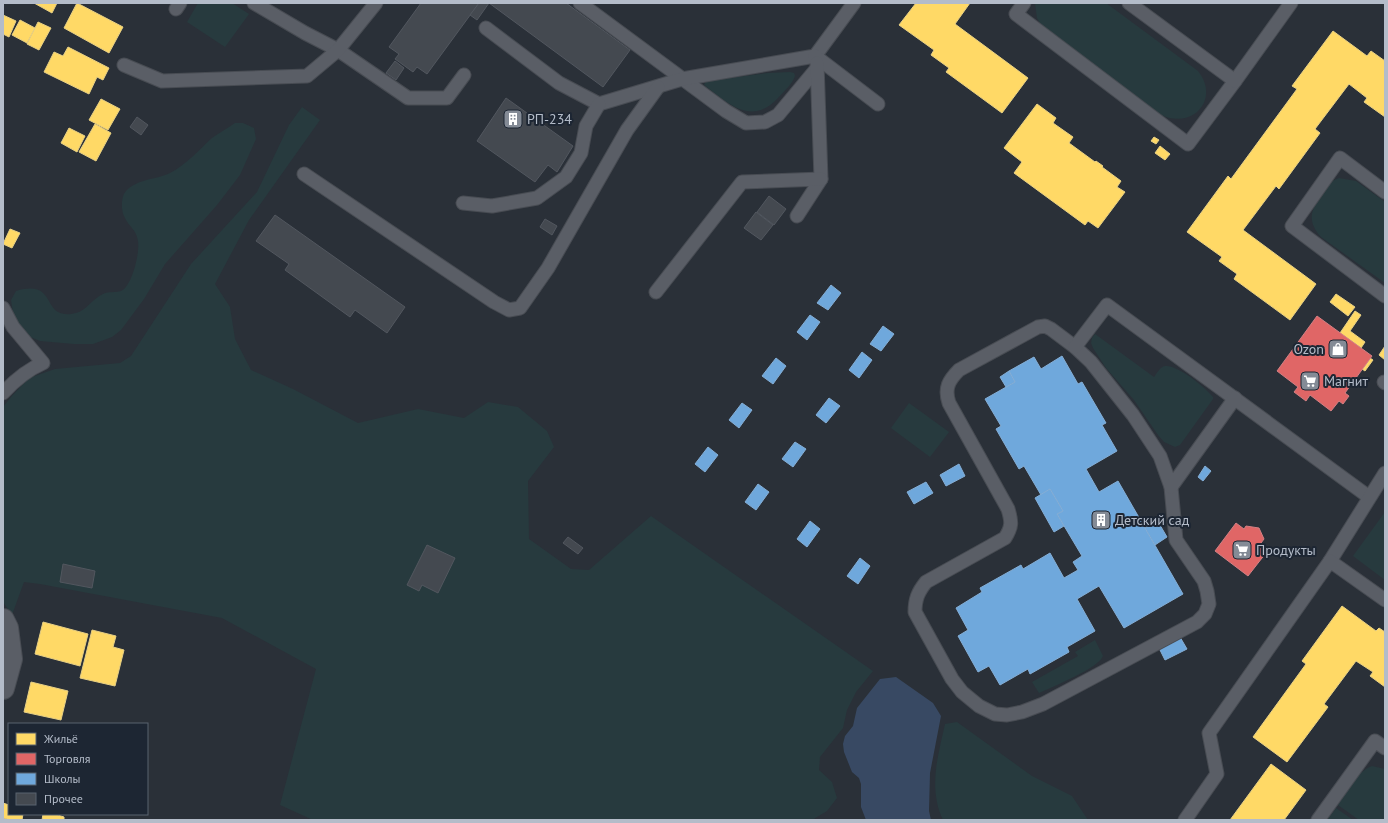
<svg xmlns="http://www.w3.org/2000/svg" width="1388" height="823" font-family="'PT Sans',sans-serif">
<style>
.green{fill:#273a3e}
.water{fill:#384963}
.homes{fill:#ffd966;stroke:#e8d084}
.shops{fill:#e06666;stroke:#d38084}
.schools{fill:#6fa8dc;stroke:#84aed6}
.building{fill:#444950;stroke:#52575f}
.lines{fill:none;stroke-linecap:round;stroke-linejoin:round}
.lane-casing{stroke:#484c53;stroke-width:15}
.street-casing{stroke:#484c53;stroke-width:24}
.lane{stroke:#5a5e66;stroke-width:13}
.street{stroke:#5a5e66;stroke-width:22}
.labels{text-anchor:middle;stroke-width:4;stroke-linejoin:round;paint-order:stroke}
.poi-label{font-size:14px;fill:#b4bcc9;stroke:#1d2633;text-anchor:start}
</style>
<rect width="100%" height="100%" fill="#2a3038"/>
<g class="green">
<polygon points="198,3 232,3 249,14 225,47 187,22"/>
<path d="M1035 3H1106L1198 71C1220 98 1194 130 1161 115L1043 28 1037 18Z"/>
<path d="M790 72 794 73 795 76C792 85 784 91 778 98 751 127 728 103 704 85L706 81 768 73Z"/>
<polygon points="302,107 320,120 249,220 215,284 230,307 235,339 251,370 293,389 358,423 418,409 464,418 488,402 518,407 547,431 554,447 528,481 529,539 571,569 589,570 651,516 873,671 856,692 847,710 843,728 820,757 819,770 832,782 837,798 827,811 812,820 313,820 280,805 316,669 222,618 40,584 24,582 12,615 3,602 3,407 11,397 29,378 55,369 120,363 131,356 191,264 257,192 289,125"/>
<path d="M235 123H243L254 128 256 139 240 175 217 205 165 264 144 299 121 330 112 337 93 344H74L40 341 28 336 17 324 13 312 11 300 16 291C60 278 39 322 76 313 86 311 93 298 103 294 109 291 115 293 121 291 132 287 140 252 138 241 136 229 129 227 125 218 121 212 121 200 124 194 133 179 156 180 170 173 186 165 199 150 212 138 219 133 228 128 235 123Z"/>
<path d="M1339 178 1356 181 1385 202V283L1321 237C1308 222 1310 213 1319 197 1325 188 1328 182 1339 178Z"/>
<path d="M1095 334 1154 377C1157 373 1160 367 1165 366 1177 364 1206 388 1213 397V399L1180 445 1175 447 1164 442 1158 435 1134 400 1106 368 1093 348 1091 343 1092 338Z"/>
<polygon points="909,403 949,432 930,457 891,428"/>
<polygon points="1385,512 1385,580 1353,556"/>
<path d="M1095 640 1103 656C1099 668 1052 687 1039 693L1032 682 1078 656 1075 652Z"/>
<path d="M957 722 1032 776 1072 796 1088 820H943C928 788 938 756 945 724Z"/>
<path d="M1372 766 1385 769V820H1359L1338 805C1347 792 1356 772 1372 766Z"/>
<polygon points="1336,808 1353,820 1327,820"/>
</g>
<polygon class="water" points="896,677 933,703 941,716 930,773 929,811 931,820 866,820 861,807 861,784 859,778 852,772 844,752 843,744 845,736 853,726 857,708 880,679"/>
<g class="homes">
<polygon points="34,3 57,3 52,13"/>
<polygon points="77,3 123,27 109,53 64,28"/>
<polygon points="916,3 970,3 955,24 1028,78 1002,113 946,72 949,68 931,55 934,50 899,25"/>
<polygon points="3,15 16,21 9,37 3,34"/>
<polygon points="20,20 35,28 27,43 12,35"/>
<polygon points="38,22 51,28 39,50 27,44"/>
<polygon points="1333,31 1367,56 1371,51 1385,61 1385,117 1364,102 1367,98 1349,84 1315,129 1320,133 1279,189 1276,186 1243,230 1316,284 1290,320 1234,279 1237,274 1219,261 1222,257 1187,232 1228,176 1231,179 1297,89 1292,86"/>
<polygon points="68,47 109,68 103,80 97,77 89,94 44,72 54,52 63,56"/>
<polygon points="101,99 120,109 108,130 89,120"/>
<polygon points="1037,104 1056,118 1053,123 1073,137 1069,143 1095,162 1096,161 1103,166 1102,167 1121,181 1117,187 1125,192 1098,228 1088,221 1085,225 1014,173 1022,162 1004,148"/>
<polygon points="95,124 111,133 96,161 79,152"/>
<polygon points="69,128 85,136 77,152 61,143"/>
<polygon points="1154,137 1159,140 1156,144 1151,141"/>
<polygon points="1160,146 1170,154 1165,160 1155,153"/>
<polygon points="10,229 20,233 12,248 3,244"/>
<polygon points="1336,294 1355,307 1348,316 1330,302"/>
<polygon points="1355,311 1361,315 1350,331 1365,342 1361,348 1340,333"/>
<polygon points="1385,346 1385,360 1379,355"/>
<polygon points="1370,358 1373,360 1365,371 1362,369"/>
<polygon points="1342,606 1376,631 1379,628 1385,632 1385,687 1370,676 1373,672 1356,661 1324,704 1328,707 1287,762 1253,737 1306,664 1302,661"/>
<polygon points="43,622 88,634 80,666 35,654"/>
<polygon points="92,630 116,636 113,647 124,650 115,686 80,678"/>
<polygon points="31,682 68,691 61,720 24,712"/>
<polygon points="1271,764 1306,790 1284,820 1230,820"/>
<polygon points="3,803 9,805 9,814 23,814 22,820 11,820 3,818"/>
<polygon points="43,814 55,814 64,817 64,820 42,820"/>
</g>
<g class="shops">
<polygon points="1317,316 1372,356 1345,393 1349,396 1343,404 1339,401 1331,411 1310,395 1306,401 1294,392 1298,387 1277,371"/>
<polygon points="1236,523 1244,529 1246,526 1259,528 1264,539 1261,543 1269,549 1248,576 1215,551"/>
</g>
<g class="schools">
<polygon points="831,285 841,293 828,310 817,303"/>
<polygon points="810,315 820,322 807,340 797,332"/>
<polygon points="883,326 894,334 881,351 870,344"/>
<polygon points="862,352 872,360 859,378 849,370"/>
<polygon points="1062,356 1078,384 1082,382 1106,423 1102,425 1117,451 1086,469 1099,492 1118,481 1183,594 1124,628 1099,586 1077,599 1095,631 1067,647 1069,652 1030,674 1028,669 1000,685 989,666 978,672 958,636 968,630 956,608 982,592 980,588 1021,565 1023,569 1050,553 1064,578 1078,570 1073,562 1082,556 1057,514 1063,511 1050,489 1041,495 1024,466 1019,469 996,429 1001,426 985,399 1015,382 1009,371 1034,357 1041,369"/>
<polygon points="776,358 786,366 773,384 762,376"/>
<polygon points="1009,371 1015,382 1006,387 1000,377"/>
<polygon points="829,398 840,406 826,423 816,415"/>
<polygon points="742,403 752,410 739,428 729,420"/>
<polygon points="795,442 806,449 793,467 782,459"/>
<polygon points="708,447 718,455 705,472 695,464"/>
<polygon points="959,464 965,476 946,486 940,475"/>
<polygon points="1205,466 1211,471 1203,481 1198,477"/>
<polygon points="926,482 933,493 914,504 907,492"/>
<polygon points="758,484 769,492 756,510 745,502"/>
<polygon points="1050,489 1063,511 1057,514 1064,526 1054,532 1035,498"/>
<polygon points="1157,520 1167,537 1155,545 1145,528"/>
<polygon points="810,521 820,529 807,547 797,539"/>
<polygon points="860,558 870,566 858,584 847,576"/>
<polygon points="1180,637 1187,649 1165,660 1159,648"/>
</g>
<g class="building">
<polygon points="421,3 479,3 427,74 417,67 413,72 395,59 399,54 389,47"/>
<polygon points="479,3 489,3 477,20 470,15"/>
<polygon points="489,3 566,3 630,50 603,87"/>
<polygon points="395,61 404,68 396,80 386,73"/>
<polygon points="506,98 573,146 557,172 548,165 535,182 477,141"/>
<polygon points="137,117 148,125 141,135 130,127"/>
<polygon points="769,196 786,209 774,225 757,212"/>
<polygon points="756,212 773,225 761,240 744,228"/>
<polygon points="275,215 405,307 387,333 355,310 350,317 285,270 289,264 256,241"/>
<polygon points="545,219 557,226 552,235 540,227"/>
<polygon points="568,537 583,548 578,554 563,543"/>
<polygon points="427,545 455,558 438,593 422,585 419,591 407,585"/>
<polygon points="63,564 95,571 92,588 60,582"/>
</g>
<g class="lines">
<defs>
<g id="lane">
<polyline points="254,3 305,33 338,50 408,98 447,98 464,75"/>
<polyline points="580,3 726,111 746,123 765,122 778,115 818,67"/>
<polyline points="1024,3 1016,14 1188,144 1235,81 1291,3"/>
<polyline points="1129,3 1235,81"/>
<polyline points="176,9 180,3"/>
<polyline points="486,28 559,83 599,104 682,79 815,56 854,3"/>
<polyline points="815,56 878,104"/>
<polyline points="124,65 162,81 307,76 338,50 376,3"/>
<polyline points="304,174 494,302 509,310 520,308 548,268 627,130 658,87"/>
<polyline points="1385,192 1340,158 1292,226 1385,296"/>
<polyline points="463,203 492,206 537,198 566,177 581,153 586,126 599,104"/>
<polyline points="797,216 821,179 817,63"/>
<polyline points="656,292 742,182 821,179"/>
<path d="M3 308 13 327 43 363C27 370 15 380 3 393"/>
<path d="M1045 326 1051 329 1075 347 1091 362 1133 415 1160 456 1171 487 1176 540 1204 581 1207 591 1209 604 1205 614 1197 622 1043 704 1022 712 1007 715 995 714 979 706 962 692 952 679 915 612C915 599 918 592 926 582L1005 538C1012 527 1012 522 1008 509L949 403C944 388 949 380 959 370L1038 327Z"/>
<polyline points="1075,347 1107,305 1369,497"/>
<polyline points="1384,382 1385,383"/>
<polyline points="1171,487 1235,398"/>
<polyline points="1330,561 1385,473"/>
<polyline points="1185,820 1217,774 1209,733 1330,561 1385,600"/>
<polyline points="1318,820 1375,741 1385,748"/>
</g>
<polyline id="street" points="3,620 7,628 11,659 3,688"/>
</defs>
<use href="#lane" class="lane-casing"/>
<use href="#street" class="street-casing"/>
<use href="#lane" class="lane"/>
<use href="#street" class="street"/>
</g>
<defs>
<symbol id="building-square" viewBox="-11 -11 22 22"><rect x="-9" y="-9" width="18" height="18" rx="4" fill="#848b96" stroke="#1d2633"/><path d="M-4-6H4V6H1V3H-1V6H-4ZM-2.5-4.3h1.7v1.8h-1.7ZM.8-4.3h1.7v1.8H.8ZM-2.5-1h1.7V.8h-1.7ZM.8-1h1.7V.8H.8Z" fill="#fff"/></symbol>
<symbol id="shop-square" viewBox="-11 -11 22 22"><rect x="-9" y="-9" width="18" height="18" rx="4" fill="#848b96" stroke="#1d2633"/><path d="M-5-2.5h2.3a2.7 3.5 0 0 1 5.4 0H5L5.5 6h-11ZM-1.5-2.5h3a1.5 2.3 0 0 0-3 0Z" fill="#fff"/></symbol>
<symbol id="supermarket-square" viewBox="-11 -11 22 22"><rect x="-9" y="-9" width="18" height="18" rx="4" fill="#848b96" stroke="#1d2633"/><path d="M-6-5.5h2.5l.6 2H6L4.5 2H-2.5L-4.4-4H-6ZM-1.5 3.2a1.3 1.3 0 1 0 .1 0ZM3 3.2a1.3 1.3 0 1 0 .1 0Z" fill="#fff"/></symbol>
</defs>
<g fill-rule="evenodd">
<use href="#building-square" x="502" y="108" width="22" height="22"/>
<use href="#shop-square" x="1327" y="338" width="22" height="22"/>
<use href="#supermarket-square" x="1299" y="370" width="22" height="22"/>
<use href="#building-square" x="1090" y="509" width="22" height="22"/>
<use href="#supermarket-square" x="1231" y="539" width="22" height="22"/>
</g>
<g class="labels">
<g class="poi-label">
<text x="527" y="124">РП-234</text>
<text x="1324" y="354" text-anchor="end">Ozon</text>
<text x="1324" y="386">Магнит</text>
<text x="1115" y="525">Детский сад</text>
<text x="1256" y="555">Продукты</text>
</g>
</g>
<rect width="1388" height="823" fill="none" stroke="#b4bcc9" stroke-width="8"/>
<rect x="8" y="723" width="140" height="92" fill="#1d2633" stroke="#59626f"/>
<rect x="16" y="733" width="20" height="12" fill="#ffd966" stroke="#59626f"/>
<text x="44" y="743" font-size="12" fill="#b4bcc9">Жильё</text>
<rect x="16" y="753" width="20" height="12" fill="#e06666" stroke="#59626f"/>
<text x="44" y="763" font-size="12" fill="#b4bcc9">Торговля</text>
<rect x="16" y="773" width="20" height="12" fill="#6fa8dc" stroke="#59626f"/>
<text x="44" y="783" font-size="12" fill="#b4bcc9">Школы</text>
<rect x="16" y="793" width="20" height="12" fill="#444950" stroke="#59626f"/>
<text x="44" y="803" font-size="12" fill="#b4bcc9">Прочее</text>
</svg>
